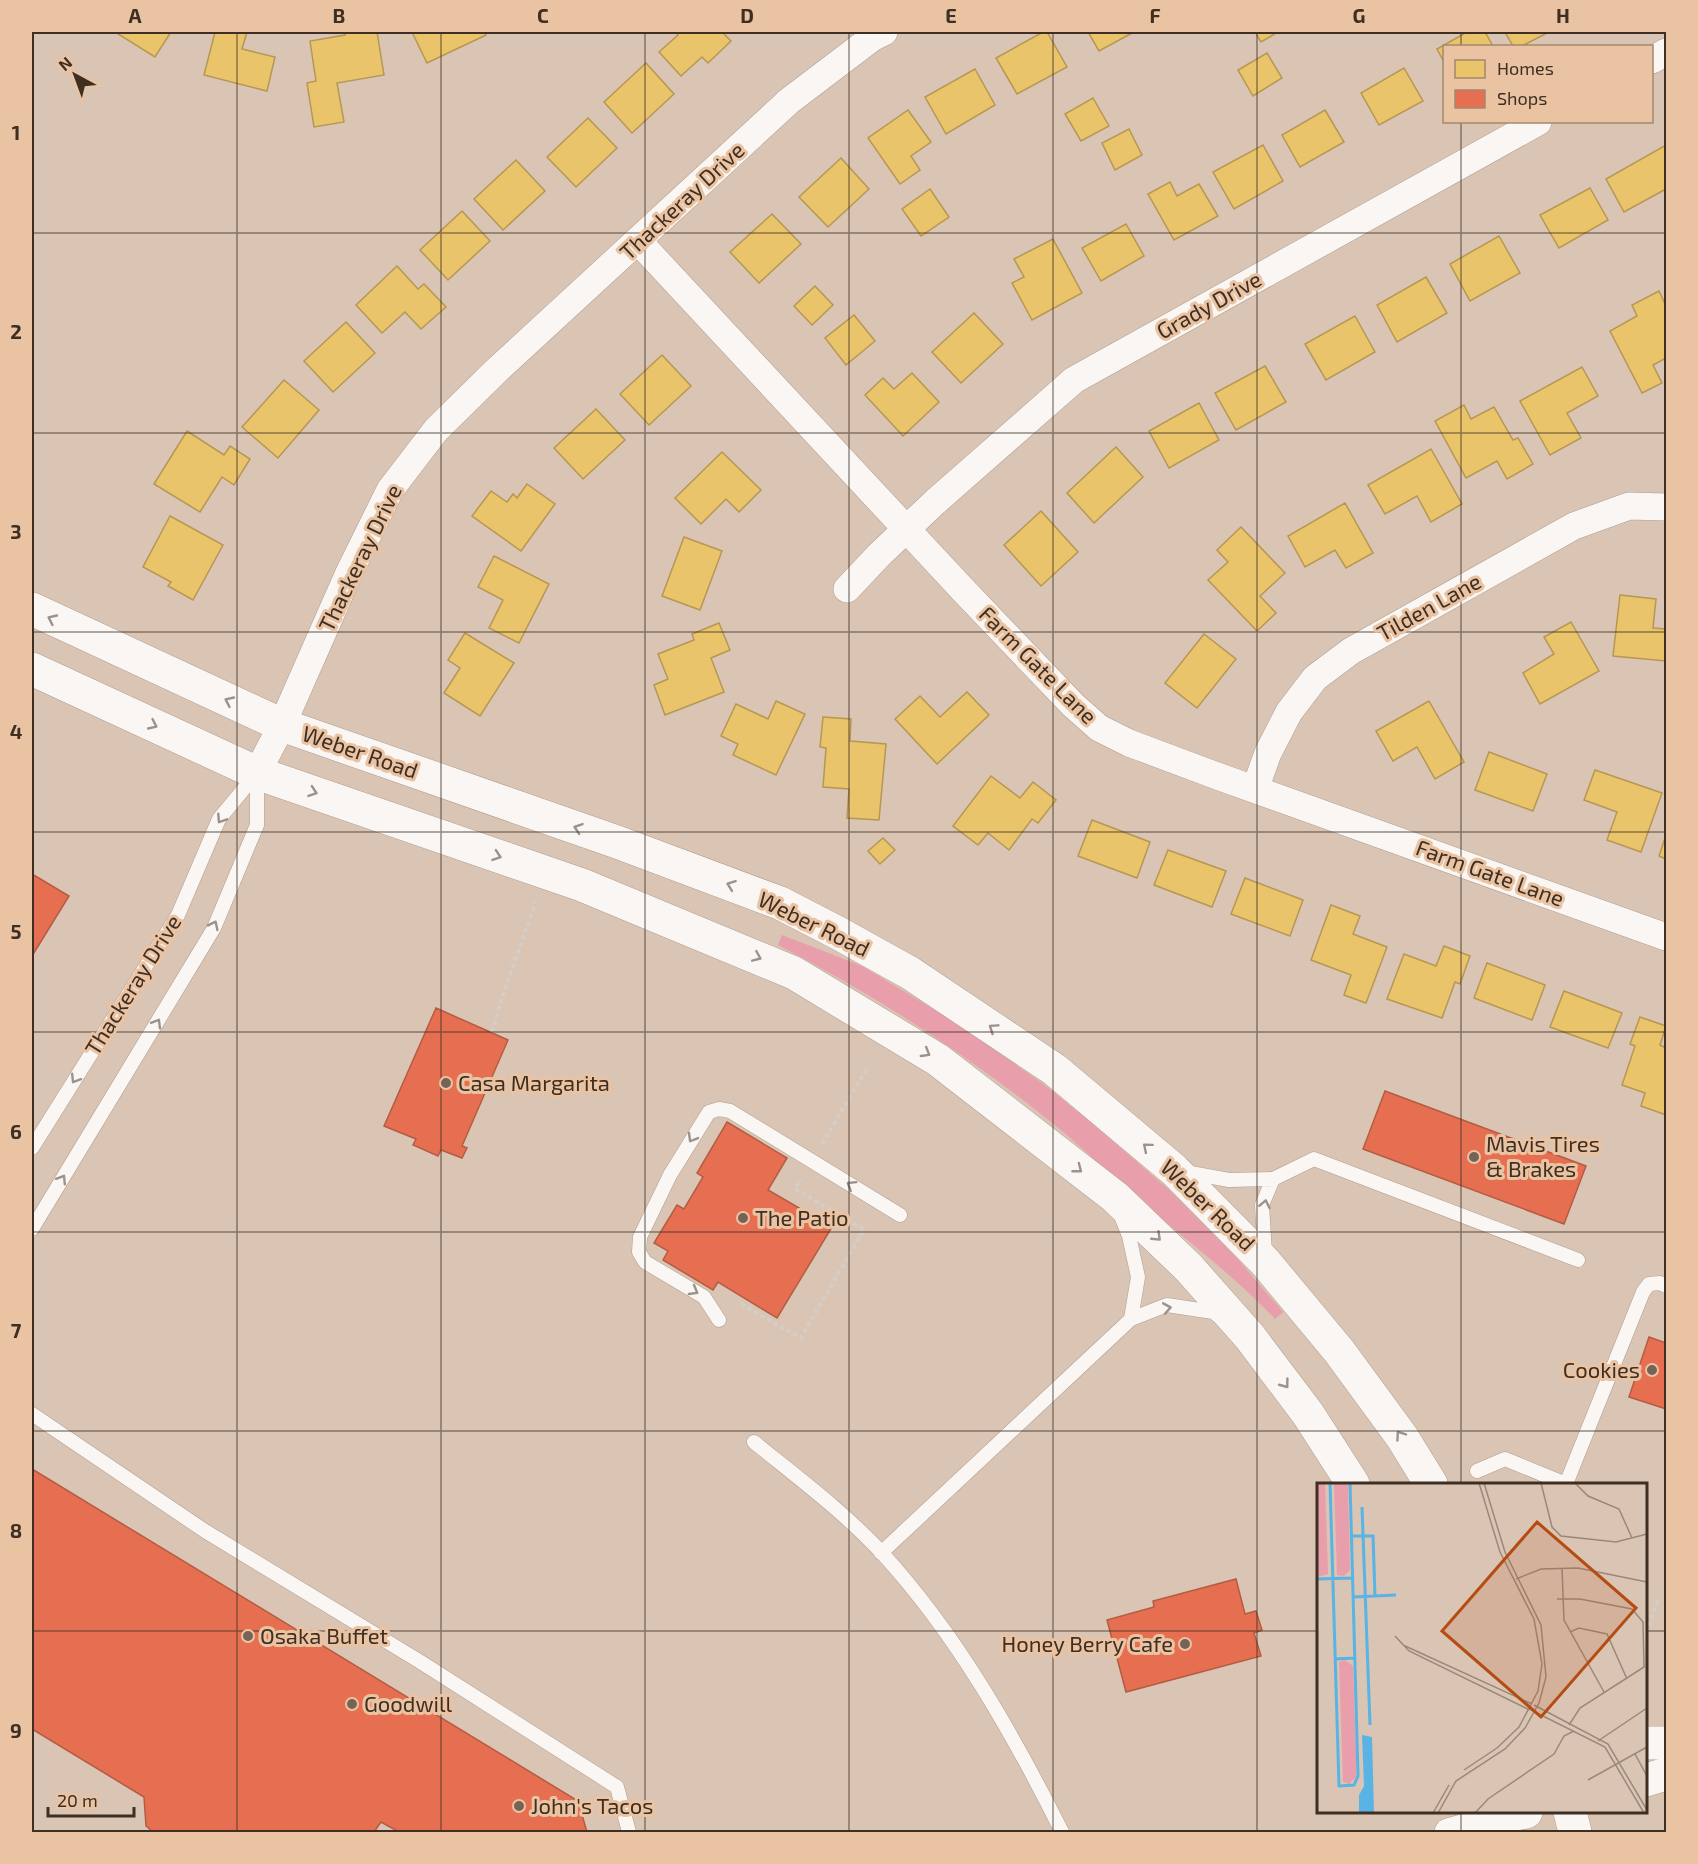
<svg xmlns="http://www.w3.org/2000/svg" width="1698" height="1864" font-family="'Exo 2',sans-serif">
<style>
.green{fill:#e89fab}
.homes{fill:#e9c46a;stroke:#b69754;stroke-width:1.5}
.shops{fill:#e76f51;stroke:#b45c43;stroke-width:1.5}
.lines{fill:none;stroke-linecap:round;stroke-linejoin:round}
.lane-casing{stroke:#b09f91;stroke-width:15}
.street-casing{stroke:#b09f91;stroke-width:28}
.secondary-casing{stroke:#b09f91;stroke-width:34}
.path{stroke:#d4cdc8;stroke-width:4;stroke-dasharray:4.5 3;stroke-linecap:butt}
.lane{stroke:#f9f6f4;stroke-width:14}
.street{stroke:#f9f6f4;stroke-width:27}
.secondary{stroke:#f9f6f4;stroke-width:33}
.oneway{stroke:#9c928b}
.grid{fill:none;stroke:#3e2f22;stroke-width:1.5;stroke-opacity:0.55}
.poi-dot{fill:#756355;stroke:#eac3a3;stroke-width:2}
.labels{text-anchor:middle;stroke-width:6;stroke-linejoin:round;paint-order:stroke}
.street-label{font-size:22px;fill:#3e2f22;stroke:#eac3a3}
.poi-label{font-size:22px;fill:#3e2f22;stroke:#eac3a3;text-anchor:start}
.inset-river{fill:none;stroke:#59b4e5;stroke-width:3}
.inset-road{fill:none;stroke:#9c8879;stroke-width:1.5}
.view{fill:#b54c13;fill-opacity:0.15;stroke:#b54c13;stroke-width:3}
.inset-edge{fill:none;stroke:#3e2f22;stroke-width:3}
.neatline{fill:none;stroke:#3e2f22;stroke-width:2}
.grid-label{font-size:20px;text-anchor:middle;font-weight:bold;fill:#3e2f22}
</style>
<rect width="100%" height="100%" fill="#dac4b3"/>
<path class="green" d="M782 935 862 966 953 1021 1042 1083 1086 1118 1167 1188 1235 1256 1283 1312 1275 1319C1236 1278 1192 1244 1148 1208 1117 1182 1088 1152 1056 1126 969 1056 877 996 778 945Z"/>
<g class="homes">
<polygon points="115,32 171,32 155,57"/>
<polygon points="215,32 247,32 242,49 275,57 267,91 204,75"/>
<polygon points="345,32 377,32 384,75 337,83 344,122 314,127 307,83 316,81 310,41 345,35"/>
<polygon points="412,32 485,32 486,35 427,63"/>
<polygon points="675,32 722,32 731,41 708,63 702,57 681,76 659,52 678,35"/>
<polygon points="1043,32 1047,32 1067,67 1017,94 996,58"/>
<polygon points="1088,32 1134,32 1099,51"/>
<polygon points="1255,32 1278,32 1261,42"/>
<polygon points="1467,32 1485,32 1493,46 1444,46 1444,62 1437,49"/>
<polygon points="1505,32 1549,32 1522,46 1513,46"/>
<polygon points="1267,53 1282,78 1253,96 1238,70"/>
<polygon points="646,63 674,94 632,133 604,102"/>
<polygon points="1404,68 1423,101 1379,125 1361,93"/>
<polygon points="975,69 995,105 946,134 925,97"/>
<polygon points="1093,98 1109,126 1081,141 1065,114"/>
<polygon points="908,110 931,142 911,156 920,170 900,184 868,138"/>
<polygon points="1325,110 1344,142 1300,167 1282,135"/>
<polygon points="588,118 617,148 576,187 547,157"/>
<polygon points="1129,129 1142,155 1115,170 1102,143"/>
<polygon points="1263,145 1283,181 1234,209 1213,172"/>
<polygon points="1666,145 1666,189 1624,212 1606,179"/>
<polygon points="841,158 869,189 828,227 799,197"/>
<polygon points="516,160 545,191 503,230 474,199"/>
<polygon points="1170,182 1177,196 1199,184 1218,216 1174,240 1148,194"/>
<polygon points="1590,188 1608,220 1559,248 1540,215"/>
<polygon points="930,189 949,217 921,236 902,209"/>
<polygon points="462,211 490,241 448,280 420,250"/>
<polygon points="772,214 801,244 759,283 730,252"/>
<polygon points="1126,224 1144,256 1101,281 1082,248"/>
<polygon points="1499,236 1520,273 1470,301 1450,264"/>
<polygon points="1053,239 1082,293 1032,320 1012,283 1024,277 1014,259"/>
<polygon points="397,266 418,289 424,284 446,307 421,329 405,312 382,333 356,305"/>
<polygon points="1426,277 1447,313 1397,342 1377,305"/>
<polygon points="815,286 833,305 812,325 794,306"/>
<polygon points="1659,291 1666,306 1666,358 1653,365 1662,383 1642,393 1610,331 1637,316 1632,305"/>
<polygon points="974,313 1003,344 961,383 932,352"/>
<polygon points="854,315 875,341 846,365 825,338"/>
<polygon points="1355,316 1375,352 1326,380 1305,344"/>
<polygon points="346,322 375,353 333,392 304,361"/>
<polygon points="662,355 691,386 649,425 620,394"/>
<polygon points="1265,366 1286,402 1236,430 1215,393"/>
<polygon points="1582,367 1598,396 1567,413 1581,438 1550,455 1520,401"/>
<polygon points="912,373 939,402 903,436 865,395 883,378 894,389"/>
<polygon points="284,380 319,410 278,458 242,427"/>
<polygon points="1199,403 1219,440 1169,468 1149,431"/>
<polygon points="1464,405 1471,419 1494,407 1513,440 1518,438 1533,464 1507,479 1497,461 1466,478 1435,421"/>
<polygon points="596,409 625,440 583,479 554,448"/>
<polygon points="187,431 224,455 230,446 250,459 234,485 222,477 200,512 154,484"/>
<polygon points="1116,447 1143,477 1094,523 1067,493"/>
<polygon points="1431,449 1462,504 1431,522 1417,496 1385,514 1368,485"/>
<polygon points="722,452 761,490 739,512 726,499 701,524 675,498"/>
<polygon points="527,484 555,504 521,551 472,516 491,491 507,502 513,494 517,498"/>
<polygon points="1345,503 1373,553 1346,568 1335,550 1305,567 1288,536"/>
<polygon points="1041,511 1078,552 1041,586 1004,545"/>
<polygon points="170,516 223,545 193,600 168,586 171,582 143,567"/>
<polygon points="1241,527 1285,573 1260,596 1276,613 1257,631 1208,580 1228,562 1217,550"/>
<polygon points="684,537 722,551 700,610 662,596"/>
<polygon points="494,556 549,584 519,643 489,628 503,600 478,587"/>
<polygon points="1620,595 1656,599 1653,628 1666,629 1666,661 1613,656"/>
<polygon points="1571,622 1599,671 1540,704 1523,673 1554,654 1544,637"/>
<polygon points="719,623 730,650 711,658 724,692 665,715 654,685 668,679 658,654 694,640 692,634"/>
<polygon points="465,633 514,663 480,716 444,693 460,668 448,660"/>
<polygon points="1204,634 1236,659 1197,708 1165,683"/>
<polygon points="967,692 989,715 937,764 895,719 920,696 940,717"/>
<polygon points="776,701 805,714 776,775 733,755 738,744 721,736 736,704 768,719"/>
<polygon points="1429,701 1464,762 1435,779 1417,747 1393,761 1376,731"/>
<polygon points="823,717 851,719 850,741 886,744 879,820 847,818 849,789 823,787 826,748 820,747"/>
<polygon points="1489,752 1547,774 1533,811 1475,790"/>
<polygon points="1595,770 1662,793 1641,852 1607,840 1617,812 1584,800"/>
<polygon points="991,776 1020,798 1033,782 1056,800 1038,823 1032,819 1009,850 988,833 978,845 953,826"/>
<polygon points="1092,820 1150,842 1137,878 1078,856"/>
<polygon points="1666,835 1666,859 1659,856"/>
<polygon points="883,838 895,850 880,864 868,851"/>
<polygon points="1168,850 1226,871 1212,907 1154,885"/>
<polygon points="1245,878 1303,900 1290,936 1231,914"/>
<polygon points="1331,905 1360,916 1353,934 1387,947 1366,1003 1344,995 1351,975 1311,960"/>
<polygon points="1444,946 1470,956 1460,984 1455,982 1442,1018 1387,999 1404,954 1436,966"/>
<polygon points="1487,963 1545,985 1532,1020 1474,998"/>
<polygon points="1564,991 1622,1013 1608,1048 1550,1027"/>
<polygon points="1640,1017 1666,1026 1660,1045 1666,1048 1666,1115 1641,1106 1645,1093 1622,1085 1635,1046 1630,1044"/>
</g>
<g class="shops">
<polygon points="32,874 69,896 32,956"/>
<polygon points="436,1008 508,1040 462,1146 467,1148 462,1158 441,1150 438,1156 413,1145 416,1139 384,1126"/>
<polygon points="1385,1091 1586,1166 1564,1224 1363,1149"/>
<polygon points="727,1122 787,1158 768,1190 832,1227 777,1318 718,1282 713,1290 663,1260 668,1251 654,1243 677,1205 684,1209 703,1177 697,1173"/>
<polygon points="1649,1337 1666,1343 1666,1409 1629,1397"/>
<polygon points="32,1469 578,1801 587,1832 399,1832 381,1822 374,1832 153,1832 146,1826 144,1797 32,1729"/>
<polygon points="1236,1579 1245,1614 1256,1611 1262,1630 1254,1633 1261,1656 1126,1692 1107,1620 1154,1607 1153,1601"/>
</g>
<g class="lines">
<defs>
<g id="lane">
<polyline points="32,1148 178,915 219,819 257,773"/>
<polyline points="1185,1172 1229,1180 1273,1179 1262,1205 1265,1254"/>
<polyline points="1273,1179 1314,1159 1578,1260"/>
<polyline points="1121,1216 1129,1236 1138,1277 1131,1319 1167,1305 1213,1312 1220,1317"/>
<polyline points="32,1229 214,928 257,825 257,775"/>
<polyline points="719,1320 704,1297 645,1262 639,1252 640,1237 670,1175 709,1112 719,1109 730,1111 900,1215"/>
<polyline points="32,1414 205,1531 419,1661 617,1787 629,1832"/>
<path d="M754 1442C797 1477 844 1512 882 1553 957 1635 1013 1734 1062 1832"/>
<polyline points="1477,1471 1505,1459 1566,1484 1643,1292 1649,1284 1660,1283 1666,1286"/>
<polyline points="881,1553 1131,1319"/>
</g>
<g id="street">
<polyline points="1652,60 1666,52"/>
<polyline points="638,241 965,592 1073,705 1099,728 1129,743 1220,777 1666,937"/>
<polyline points="847,589 879,555 935,502 1074,380 1538,122"/>
<polyline points="257,773 282,725 349,573 390,490 436,430 496,371 789,101 872,38 884,32"/>
<polyline points="1255,789 1268,753 1289,712 1315,678 1351,651 1574,526 1629,506 1666,507"/>
<polyline points="1448,1832 1501,1817"/>
</g>
<g id="secondary">
<polyline points="32,609 282,725 617,842 780,903 838,933 910,973 1055,1070 1174,1170 1265,1262 1339,1351 1402,1437 1431,1484"/>
<polyline points="32,669 257,773 582,885 794,973 938,1060 1115,1197 1189,1268 1250,1337 1308,1414 1353,1484"/>
<polyline points="1646,1743 1666,1743"/>
<polyline points="1646,1780 1666,1774"/>
<polyline points="1570,1812 1575,1832"/>
<polyline points="1501,1817 1526,1812"/>
</g>
</defs>
<use href="#lane" class="lane-casing"/>
<use href="#street" class="street-casing"/>
<use href="#secondary" class="secondary-casing"/>
<g class="path">
<polyline points="492,1032 505,988 536,902"/>
<polyline points="822,1144 868,1067"/>
<polyline points="741,1304 801,1338 864,1229 795,1189 801,1179"/>
<polyline points="1646,1633 1659,1597"/>
</g>
<use href="#lane" class="lane"/>
<use href="#street" class="street"/>
<use href="#secondary" class="secondary"/>
</g>
<defs><path id="oneway-chevron" d="M-2-3.5L2.5 0L-2 3.5" fill="none" stroke-width="1.6" stroke-linecap="round" stroke-linejoin="round" transform="scale(1.5)"/></defs>
<g class="oneway">
<use href="#oneway-chevron" transform="translate(52 619) rotate(-155)"/>
<use href="#oneway-chevron" transform="translate(229 701) rotate(-155)"/>
<use href="#oneway-chevron" transform="translate(153 725) rotate(25)"/>
<use href="#oneway-chevron" transform="translate(313 792) rotate(19)"/>
<use href="#oneway-chevron" transform="translate(221 819) rotate(123)"/>
<use href="#oneway-chevron" transform="translate(578 828) rotate(-161)"/>
<use href="#oneway-chevron" transform="translate(497 856) rotate(19)"/>
<use href="#oneway-chevron" transform="translate(731 885) rotate(-159)"/>
<use href="#oneway-chevron" transform="translate(214 925) rotate(-64)"/>
<use href="#oneway-chevron" transform="translate(757 957) rotate(23)"/>
<use href="#oneway-chevron" transform="translate(157 1023) rotate(-59)"/>
<use href="#oneway-chevron" transform="translate(993 1028) rotate(-146)"/>
<use href="#oneway-chevron" transform="translate(926 1053) rotate(31)"/>
<use href="#oneway-chevron" transform="translate(75 1079) rotate(122)"/>
<use href="#oneway-chevron" transform="translate(692 1138) rotate(120)"/>
<use href="#oneway-chevron" transform="translate(1147 1147) rotate(-140)"/>
<use href="#oneway-chevron" transform="translate(1078 1169) rotate(38)"/>
<use href="#oneway-chevron" transform="translate(62 1179) rotate(-58)"/>
<use href="#oneway-chevron" transform="translate(851 1185) rotate(-148)"/>
<use href="#oneway-chevron" transform="translate(1265 1204) rotate(-78)"/>
<use href="#oneway-chevron" transform="translate(1157 1237) rotate(44)"/>
<use href="#oneway-chevron" transform="translate(694 1291) rotate(30)"/>
<use href="#oneway-chevron" transform="translate(1167 1308) rotate(-10)"/>
<use href="#oneway-chevron" transform="translate(1285 1384) rotate(53)"/>
<use href="#oneway-chevron" transform="translate(1400 1435) rotate(-125)"/>
</g>
<path class="grid" d="M237 32V1832M441 32V1832M645 32V1832M849 32V1832M1053 32V1832M1257 32V1832M1461 32V46M1461 122V1484M32 233H1666M32 433H1666M32 632H1666M32 832H1666M32 1032H1666M32 1232H1666M32 1431H1666M32 1631H1318M1646 1631H1666M1461 1812V1832"/>
<g class="poi-dot">
<circle cx="446" cy="1083" r="6"/>
<circle cx="1474" cy="1157" r="6"/>
<circle cx="743" cy="1218" r="6"/>
<circle cx="1652" cy="1370" r="6"/>
<circle cx="248" cy="1636" r="6"/>
<circle cx="1185" cy="1644" r="6"/>
<circle cx="352" cy="1704" r="6"/>
<circle cx="519" cy="1806" r="6"/>
</g>
<g class="labels">
<g class="street-label">
<text transform="translate(682 201) rotate(-43)" y="8">Thackeray Drive</text>
<text transform="translate(1209 305) rotate(-29)" y="8">Grady Drive</text>
<text transform="translate(360 558) rotate(-64)" y="8">Thackeray Drive</text>
<text transform="translate(1429 607) rotate(-29)" y="8">Tilden Lane</text>
<text transform="translate(1038 665) rotate(45)" y="8">Farm Gate Lane</text>
<text transform="translate(360 752) rotate(19)" y="8">Weber Road</text>
<text transform="translate(1490 873) rotate(20)" y="8">Farm Gate Lane</text>
<text transform="translate(814 924) rotate(26)" y="8">Weber Road</text>
<text transform="translate(133 985) rotate(-58)" y="8">Thackeray Drive</text>
<text transform="translate(1208 1205) rotate(44)" y="8">Weber Road</text>
</g>
<g class="poi-label">
<text x="458" y="1091">Casa Margarita</text>
<text x="1486" y="1152">Mavis Tires<tspan x="1486" dy="25">&amp; Brakes</tspan></text>
<text x="755" y="1226">The Patio</text>
<text x="1640" y="1378" text-anchor="end">Cookies</text>
<text x="260" y="1644">Osaka Buffet</text>
<text x="1173" y="1652" text-anchor="end">Honey Berry Cafe</text>
<text x="364" y="1712">Goodwill</text>
<text x="531" y="1814">John's Tacos</text>
</g>
</g>
<g transform="translate(1317 1483)">
<rect width="330" height="330" fill="#dac4b3"/>
<path d="M0 0H8L11 91 1 94ZM17 0H31L33 87 27 93 20 92ZM28 177 36 183 39 271V294L32 301 26 299 22 179Z" fill="#e89fab"/>
<path d="M45 252 55 254 57 330H42V312L47 303Z" fill="#59b4e5"/>
<path class="inset-river" d="M13 0 22 304M45 24 53 242M34 53H56L58 113M0 96 35 95M36 114 79 112M18 176 38 175M22 303 37 302 41 293 33 0"/>
<path class="inset-road" d="M224 0 235 44 244 53 299 59 330 51M258 0 271 13 302 26 315 55M245 85 247 137 287 209M199 96 224 86 261 85 330 99M240 116H263L315 126 326 139 327 184 263 225 252 242M253 149 262 145 290 151 310 196M78 153 92 168 213 227M86 162 215 221M217 222 291 261 330 327M214 227 288 264 327 330M281 258 330 225M318 271 330 293M147 287 180 265 202 244 221 208 225 181 217 136 183 69 162 0M271 297 330 264M116 330 132 302M121 330 139 298 188 266 208 245 222 220 229 194 224 142 188 69 167 0M158 330 171 316 237 271 247 253 257 248"/>
<path class="view" d="M220 39 319 125 224 234 125 148Z"/>
<rect width="330" height="330" class="inset-edge"/>
</g>
<rect width="1698" height="1864" fill="none" stroke="#eac3a3" stroke-width="66"/>
<rect x="1443" y="45" width="210" height="78" fill="#eac3a3" stroke="#a5886f" stroke-width="1.5"/>
<rect x="1455" y="60" width="30" height="18" fill="#e9c46a" stroke="#a5886f" stroke-width="1.5"/>
<text x="1497" y="75" font-size="18" fill="#3e2f22">Homes</text>
<rect x="1455" y="90" width="30" height="18" fill="#e76f51" stroke="#a5886f" stroke-width="1.5"/>
<text x="1497" y="105" font-size="18" fill="#3e2f22">Shops</text>
<g transform="translate(75 75) rotate(319)" stroke="#eac3a3" stroke-width="4.5" paint-order="stroke">
<path d="M0-4.5L10 22L0 15L-10 22Z" fill="#3e2f22"/>
<text y="-9" font-size="16" font-weight="bold" text-anchor="middle" fill="#3e2f22">N</text>
</g>
<path d="M48 1807v9h86v-9" fill="none" stroke="#3e2f22" stroke-width="3"/>
<text x="57" y="1807" font-size="18" fill="#3e2f22" stroke="#eac3a3" stroke-width="4.5" paint-order="stroke">20 m</text>
<rect x="33" y="33" width="1632" height="1798" class="neatline"/>
<g class="grid-label">
<text x="135" y="23">A</text>
<text x="339" y="23">B</text>
<text x="543" y="23">C</text>
<text x="747" y="23">D</text>
<text x="951" y="23">E</text>
<text x="1155" y="23">F</text>
<text x="1359" y="23">G</text>
<text x="1563" y="23">H</text>
<text x="16" y="140">1</text>
<text x="16" y="339">2</text>
<text x="16" y="539">3</text>
<text x="16" y="739">4</text>
<text x="16" y="939">5</text>
<text x="16" y="1139">6</text>
<text x="16" y="1338">7</text>
<text x="16" y="1538">8</text>
<text x="16" y="1738">9</text>
</g>
</svg>
